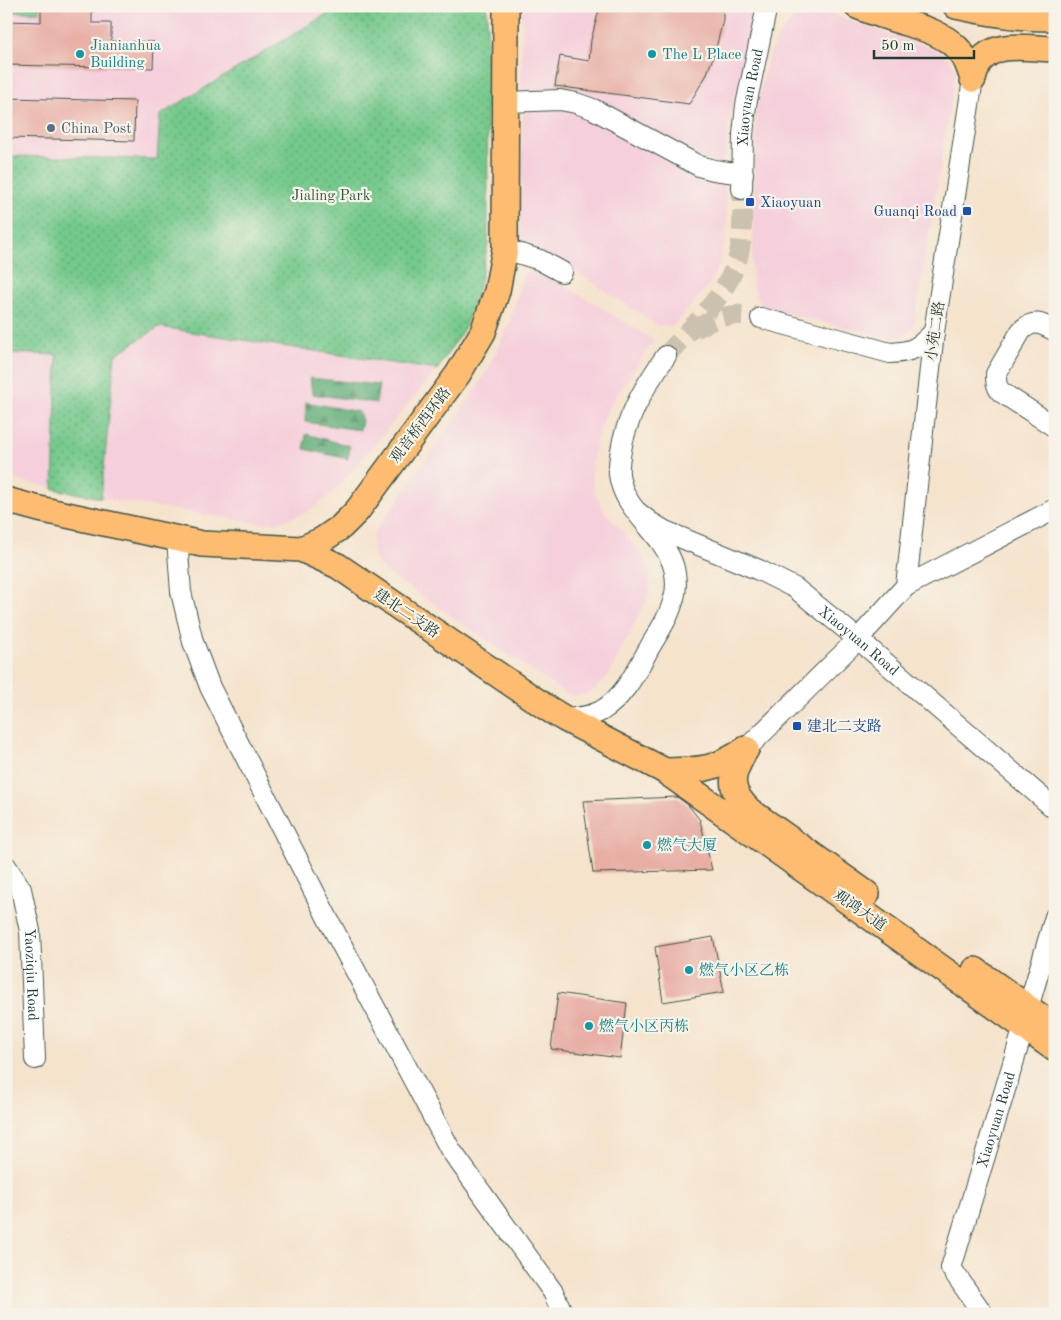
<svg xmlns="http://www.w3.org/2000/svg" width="1061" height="1320" font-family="'Old Standard TT','Noto Serif SC',serif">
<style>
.built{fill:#f5cfdb}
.forest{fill:url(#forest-firs);stroke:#407556}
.park{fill:url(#park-dots);stroke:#4a8360}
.building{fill:#e8aea4}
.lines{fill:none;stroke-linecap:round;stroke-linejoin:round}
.minor-tunnel{stroke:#cac2ae;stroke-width:20;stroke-dasharray:20 10;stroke-linecap:butt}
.minor-casing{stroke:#3f564b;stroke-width:22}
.major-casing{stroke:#3f564b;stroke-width:28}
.minor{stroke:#fff;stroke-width:20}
.major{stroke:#febc70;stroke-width:25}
.culture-dot{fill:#0f9aa8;stroke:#f7f3e8;stroke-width:2}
.service-dot{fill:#5c6f8a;stroke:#f7f3e8;stroke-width:2}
.transit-dot{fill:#1a4fb4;stroke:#f7f3e8;stroke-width:2}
.labels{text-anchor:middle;stroke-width:4.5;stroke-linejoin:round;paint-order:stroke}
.culture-label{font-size:15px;fill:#0d838f;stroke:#f7f3e8;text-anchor:start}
.street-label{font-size:15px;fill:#1f3d34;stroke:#f7f3e8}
.service-label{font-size:15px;fill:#4e5e75;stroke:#f7f3e8;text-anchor:start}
.park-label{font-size:15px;fill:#305946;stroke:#f7f3e8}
.transit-label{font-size:15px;fill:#164399;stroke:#f7f3e8;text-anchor:start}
</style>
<defs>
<pattern id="forest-firs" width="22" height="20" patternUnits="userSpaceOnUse" patternTransform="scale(1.25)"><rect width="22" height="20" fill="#60ad78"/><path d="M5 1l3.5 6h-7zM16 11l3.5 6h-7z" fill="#4f8e63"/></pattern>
<pattern id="park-dots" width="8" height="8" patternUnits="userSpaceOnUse" patternTransform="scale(1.25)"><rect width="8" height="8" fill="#75c98c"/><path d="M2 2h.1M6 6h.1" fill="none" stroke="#5fa473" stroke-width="1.8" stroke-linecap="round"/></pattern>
</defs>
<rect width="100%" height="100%" fill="#f7f3e8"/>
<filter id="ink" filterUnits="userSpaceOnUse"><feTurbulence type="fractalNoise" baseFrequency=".02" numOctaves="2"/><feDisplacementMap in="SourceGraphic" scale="10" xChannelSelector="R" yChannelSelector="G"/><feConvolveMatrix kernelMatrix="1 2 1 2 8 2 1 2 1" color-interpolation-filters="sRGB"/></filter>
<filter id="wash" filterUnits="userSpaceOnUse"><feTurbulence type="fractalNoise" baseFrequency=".0096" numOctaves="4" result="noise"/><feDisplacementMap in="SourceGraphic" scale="20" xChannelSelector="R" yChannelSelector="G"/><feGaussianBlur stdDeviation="1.12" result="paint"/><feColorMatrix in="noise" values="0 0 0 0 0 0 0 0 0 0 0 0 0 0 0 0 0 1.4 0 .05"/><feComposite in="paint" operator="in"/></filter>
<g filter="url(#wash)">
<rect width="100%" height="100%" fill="#f5e3cc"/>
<g class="built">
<polygon points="6,6 487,6 488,244 478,290 465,327 437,370 342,483 325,499 311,510 292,518 276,522 258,523 101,498 6,478"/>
<polygon points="522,6 757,6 757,16 733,100 728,131 726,154 719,164 528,93 521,87"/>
<polygon points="822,11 944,53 956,69 915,320 912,327 907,333 900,336 893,338 771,310 765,308 760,303 753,288 752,279 755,119 763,76 769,55 778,37 788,24 796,18 808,13"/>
<polygon points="530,108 575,109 715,178 725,186 727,214 726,238 720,262 710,283 695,302 673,326 657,325 568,266 525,247 520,241 523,117"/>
<polygon points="525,270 535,272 562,284 654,340 609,407 602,424 596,443 592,463 592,478 596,496 605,512 641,554 647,563 650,573 649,595 609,674 595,689 586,694 576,696 566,694 385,571 377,563 373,554 372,543 374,533 478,386 490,365 509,324"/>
</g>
<g class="forest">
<polygon points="310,378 379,385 376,403 312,394"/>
<polygon points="306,402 359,412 362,421 360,430 305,422"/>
<polygon points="306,434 350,446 348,459 304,449"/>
</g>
<g class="park">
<polygon points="6,6 40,6 39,12 6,12"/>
<polygon points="340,6 487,6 488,244 478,290 465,327 437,370 159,327 115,355 101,498 53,489 57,355 6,353 6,156 157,159 160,115"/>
</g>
<g id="blocks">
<g class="building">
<polygon points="41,6 92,6 92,23 111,23 111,41 154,42 153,68 6,65 6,21 41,22"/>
<polygon points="600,6 723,6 723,20 715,52 706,76 689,104 555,86 560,56 589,61 591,40"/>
<polygon points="6,98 135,101 134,141 6,138"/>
<polygon points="677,797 688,805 700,820 712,870 593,873 583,801"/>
<polygon points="713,937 724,992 663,1002 655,947"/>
<polygon points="558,993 627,1003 620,1058 551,1049"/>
</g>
</g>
</g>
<g filter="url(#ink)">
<use href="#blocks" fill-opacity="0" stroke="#3f564b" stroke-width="1"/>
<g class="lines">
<g class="minor-tunnel">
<path d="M695 329C719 316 735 311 761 318"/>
<path d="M666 356C690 328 726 297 737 261 744 238 742 213 742 189"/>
</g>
<defs>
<g id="minor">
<polyline points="506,102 560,100 576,103 593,109 699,166 714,170 743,174"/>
<path id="s1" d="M742 189 743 135 746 105 767 6"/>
<polyline points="505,249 540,260 562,272"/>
<path d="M761 318 890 353C913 352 918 348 934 332"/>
<path d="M1055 331C1041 323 1033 319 1021 331L996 374C996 381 996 386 1001 392L1055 427"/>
<path id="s2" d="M636 511 650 522 665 531 759 570 795 588 858 639 1055 809"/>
<polyline points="177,539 181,592 193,642 210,687 328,919 450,1149 553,1292 563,1314"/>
<polyline points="906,586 934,332 973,79"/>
<path d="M565 719C577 718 590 717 601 711 625 697 638 668 651 645 660 630 670 615 674 598 677 588 676 577 674 568 664 532 623 512 619 474 618 462 621 451 623 440 632 407 647 383 666 356"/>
<polyline points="746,749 858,639 906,586 1055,509"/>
<path id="s3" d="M6 866 21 889 30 931 35 1059"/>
<path id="s4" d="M983 1314 951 1268 1024 1027 1028 1008 1055 917"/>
</g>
<g id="major">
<path d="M857 6C869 11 881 15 893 19 915 26 940 31 957 48 966 57 969 67 973 79"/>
<path d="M956 6C988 13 1022 19 1055 18"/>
<path d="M973 79C975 74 976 68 978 64 995 39 1030 49 1055 49"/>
<polyline points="6,500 39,509 202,544 301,549 322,540 341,527 357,511 458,374 483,332 497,291 505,249 506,6"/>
<polyline points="301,549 338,566 547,708 565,719 665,771 1055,1049"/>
<path d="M746 749C731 775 726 788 750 811L867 894"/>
<path d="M665 771C701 770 716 770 746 749"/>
<polyline points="975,970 1055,1027"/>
</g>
</defs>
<use href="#minor" class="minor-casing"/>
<use href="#major" class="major-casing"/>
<use href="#minor" class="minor"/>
<use href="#major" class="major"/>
</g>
</g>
<g class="culture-dot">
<circle cx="80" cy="54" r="5"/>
<circle cx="652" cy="54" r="5"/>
<circle cx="647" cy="845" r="5"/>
<circle cx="689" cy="970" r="5"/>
<circle cx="589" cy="1026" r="5"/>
</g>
<circle class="service-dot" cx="51" cy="128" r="5"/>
<g class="transit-dot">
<rect x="745" y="197" width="10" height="10" rx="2.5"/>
<rect x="962" y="206" width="10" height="10" rx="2.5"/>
<rect x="792" y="721" width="10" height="10" rx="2.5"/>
</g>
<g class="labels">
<g class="culture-label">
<text x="90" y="50">Jianianhua<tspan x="90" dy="17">Building</tspan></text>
<text x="662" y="59">The L Place</text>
<text x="657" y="850">燃气大厦</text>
<text x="699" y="975">燃气小区乙栋</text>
<text x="599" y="1031">燃气小区丙栋</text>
</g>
<g class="street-label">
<text dy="5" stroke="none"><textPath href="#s1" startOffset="92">Xiaoyuan Road</textPath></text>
<text transform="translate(935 331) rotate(-82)" y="5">小苑二路</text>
<text transform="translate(420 425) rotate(-53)" y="5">观音桥西环路</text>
<text transform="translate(407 613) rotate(34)" y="5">建北二支路</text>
<text dy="5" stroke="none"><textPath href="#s2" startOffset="260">Xiaoyuan Road</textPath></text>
<text transform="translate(860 910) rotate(35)" y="5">观鸿大道</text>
<text dy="5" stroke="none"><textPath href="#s3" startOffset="114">Yaoziqiu Road</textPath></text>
<text dy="5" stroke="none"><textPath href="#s4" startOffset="211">Xiaoyuan Road</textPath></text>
</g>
<g class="service-label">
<text x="61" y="133">China Post</text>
</g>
<g class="park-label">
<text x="331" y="200">Jialing Park</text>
</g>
<g class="transit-label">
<text x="760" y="207">Xiaoyuan</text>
<text x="957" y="216" text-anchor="end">Guanqi Road</text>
<text x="807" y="731">建北二支路</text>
</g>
</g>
<rect width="1061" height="1320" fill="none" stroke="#f7f3e8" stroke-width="25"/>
<path d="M874 50v8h100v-8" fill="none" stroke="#1f3d34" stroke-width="2.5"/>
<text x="881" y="50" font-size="15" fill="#1f3d34" stroke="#f7f3e8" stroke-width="4" paint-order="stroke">50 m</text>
</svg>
